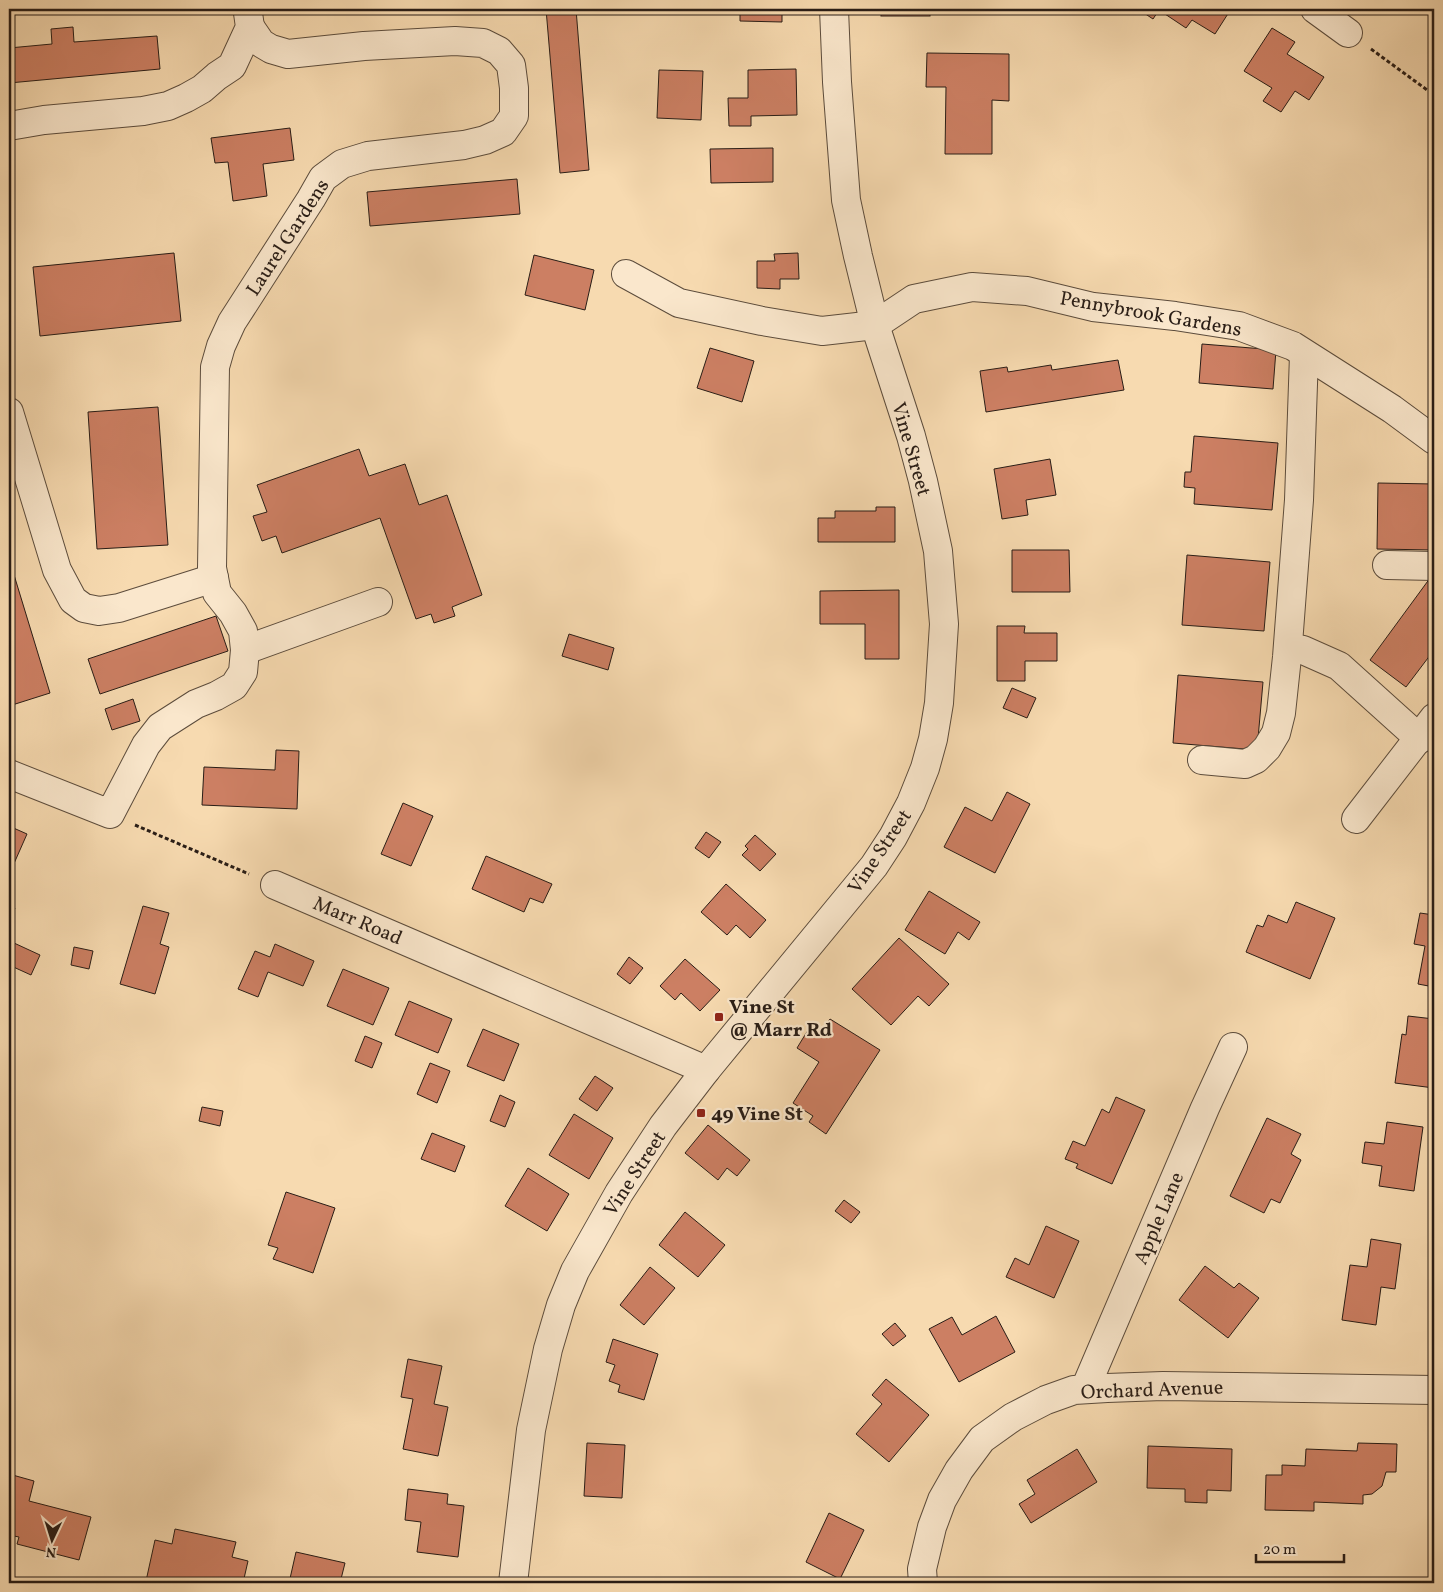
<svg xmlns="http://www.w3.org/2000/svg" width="1443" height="1592" font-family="Vollkorn,serif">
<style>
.building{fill:#cc7f63;stroke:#291d16}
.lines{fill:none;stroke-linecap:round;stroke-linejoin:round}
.minor-casing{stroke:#5c4c3c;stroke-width:30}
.path{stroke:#291d16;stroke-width:3;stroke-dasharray:4 2.5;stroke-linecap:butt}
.minor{stroke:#fae7cc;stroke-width:28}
.poi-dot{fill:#8f2418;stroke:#fae7cc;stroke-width:2}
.labels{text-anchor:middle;stroke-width:4.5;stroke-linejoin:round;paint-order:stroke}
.street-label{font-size:20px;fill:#291d16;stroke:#fae7cc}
.poi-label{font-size:20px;font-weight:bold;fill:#291d16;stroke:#fae7cc;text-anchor:start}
</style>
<rect width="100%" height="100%" fill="#f7dab0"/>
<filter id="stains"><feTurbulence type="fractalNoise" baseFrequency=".004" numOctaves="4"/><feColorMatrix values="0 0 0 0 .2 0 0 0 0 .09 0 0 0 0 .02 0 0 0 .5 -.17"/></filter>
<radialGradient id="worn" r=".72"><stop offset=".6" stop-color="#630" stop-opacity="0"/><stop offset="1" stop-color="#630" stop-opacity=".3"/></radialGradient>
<g class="building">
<polygon points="546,9 576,9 589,170 560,173"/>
<polygon points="740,9 782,9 782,22 740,21"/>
<rect x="881" y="9" width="49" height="7"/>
<polygon points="1138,9 1231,9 1215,34 1192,20 1186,28 1159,10 1153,19"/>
<polygon points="73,27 74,42 157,36 160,69 9,83 9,48 52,44 51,29"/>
<polygon points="1272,28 1295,42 1287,54 1324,77 1309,100 1295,91 1281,112 1263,101 1272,88 1244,71"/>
<polygon points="927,53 1009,54 1009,101 992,100 992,154 945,154 946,87 926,87"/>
<polygon points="796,69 797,115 751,116 751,126 729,126 728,98 748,98 748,70"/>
<polygon points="659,70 703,71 701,120 657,118"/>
<polygon points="290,128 294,160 263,164 267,196 233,201 228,162 215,163 211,138"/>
<polygon points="773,148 773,182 711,183 710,149"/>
<polygon points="517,179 520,214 370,226 367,192"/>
<polygon points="174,253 181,321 40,336 33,267"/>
<polygon points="798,253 799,279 780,279 780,289 757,288 757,261 775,261 774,254"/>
<polygon points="534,255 594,270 585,310 525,295"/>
<polygon points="1202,344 1276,350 1273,389 1199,383"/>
<polygon points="710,348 754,361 742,402 697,388"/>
<polygon points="1118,360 1124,390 986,412 980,371 1007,367 1008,372 1051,365 1052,370"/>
<polygon points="158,407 168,545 97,549 88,412"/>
<polygon points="1194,436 1278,443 1272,510 1194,504 1195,488 1184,487 1185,472 1191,472"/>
<polygon points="359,449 369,476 405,464 419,505 447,495 482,595 452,607 455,616 434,623 431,614 416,619 380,518 282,553 276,536 262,541 253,516 267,512 257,485"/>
<polygon points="1050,459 1056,495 1026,500 1028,515 1002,519 994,469"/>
<polygon points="1378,483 1434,484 1434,550 1377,549"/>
<polygon points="876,507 895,507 895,542 818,542 818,518 835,518 835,511 876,511"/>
<polygon points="1012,550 1069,550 1070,592 1012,592"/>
<polygon points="1187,555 1270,562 1264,631 1182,625"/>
<polygon points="11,565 50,693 9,706 9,566"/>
<polygon points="1433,574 1434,650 1406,687 1370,660"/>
<polygon points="899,590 899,659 865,659 865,624 820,624 820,591"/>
<polygon points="216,616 228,651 100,694 88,659"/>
<polygon points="997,626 1025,626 1024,633 1057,633 1057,661 1025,661 1025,681 997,681"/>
<polygon points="569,634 614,648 608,670 562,656"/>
<polygon points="1178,675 1263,682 1257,750 1173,743"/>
<polygon points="1012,688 1036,698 1027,718 1003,708"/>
<polygon points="133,699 140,721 112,730 105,709"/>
<polygon points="276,750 299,751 297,809 202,805 204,767 275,770"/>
<polygon points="1007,792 1030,804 995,873 944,847 965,807 992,821"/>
<polygon points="403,803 433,816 411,866 381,854"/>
<polygon points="9,826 27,834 12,868 9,866"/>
<polygon points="706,832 721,842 709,858 695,848"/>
<polygon points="755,835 776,854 760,871 742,855 748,849 745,846"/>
<polygon points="486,856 552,884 543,903 530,898 524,912 472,889"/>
<polygon points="726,884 766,920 750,938 736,925 727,935 701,912"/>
<polygon points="929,891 980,922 969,940 958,932 945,954 905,930"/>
<polygon points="1296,902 1335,918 1310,979 1246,952 1257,925 1263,927 1268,915 1287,923"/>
<polygon points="9,905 15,908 9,920"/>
<polygon points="143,906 169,913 160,944 169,947 155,994 120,984"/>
<polygon points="1420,913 1434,915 1434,987 1418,984 1425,946 1414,944"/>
<polygon points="899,938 949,984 929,1006 918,996 891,1025 852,989"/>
<polygon points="14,943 40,955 31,975 9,965 9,955"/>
<polygon points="275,944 314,961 303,986 268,972 258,997 238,989 255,951 270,957"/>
<polygon points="74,947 93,951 89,969 71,965"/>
<polygon points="629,957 643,968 630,984 617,974"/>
<polygon points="685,959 720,990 700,1011 681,993 675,1000 660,986"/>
<polygon points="343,969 389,988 373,1025 327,1006"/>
<polygon points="409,1001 452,1019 438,1053 395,1035"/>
<polygon points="1408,1016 1434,1019 1434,1060 1432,1077 1434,1077 1434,1088 1395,1083 1402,1034 1406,1035"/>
<polygon points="830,1019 880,1050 826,1134 809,1122 813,1116 793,1103 819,1062 797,1048 808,1030 818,1037"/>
<polygon points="483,1029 519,1044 504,1081 467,1066"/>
<polygon points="365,1036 382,1043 372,1068 355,1061"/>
<polygon points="430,1063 450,1071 437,1103 417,1094"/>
<polygon points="595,1076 613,1088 597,1111 579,1099"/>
<polygon points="500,1095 515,1102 505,1127 490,1121"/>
<polygon points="1116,1097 1145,1110 1112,1184 1076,1168 1078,1164 1065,1159 1073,1141 1085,1146 1102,1109 1109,1113"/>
<polygon points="202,1107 223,1111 220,1126 199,1121"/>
<polygon points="574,1114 613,1138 589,1179 549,1155"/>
<polygon points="1267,1118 1301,1134 1291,1154 1301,1160 1280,1203 1271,1199 1264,1213 1230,1196"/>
<polygon points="1387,1122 1423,1127 1414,1191 1379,1186 1382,1166 1362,1163 1365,1142 1384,1144"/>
<polygon points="708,1125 750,1160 737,1176 727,1168 718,1180 685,1153"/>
<polygon points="432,1133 465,1146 455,1172 421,1159"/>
<polygon points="528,1168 569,1194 547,1231 505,1206"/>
<polygon points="286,1192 335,1208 313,1273 273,1259 278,1248 268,1245"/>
<polygon points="844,1200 860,1212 851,1223 835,1211"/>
<polygon points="685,1212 725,1245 698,1277 659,1245"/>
<polygon points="1046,1226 1079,1241 1054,1298 1006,1277 1015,1258 1029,1265"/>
<polygon points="1371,1239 1401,1244 1395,1289 1381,1287 1376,1325 1342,1320 1350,1265 1367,1267"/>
<polygon points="1205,1266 1234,1288 1239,1283 1259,1298 1228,1338 1179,1300"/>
<polygon points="650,1267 675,1288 644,1325 620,1305"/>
<polygon points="996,1316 1015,1352 959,1382 929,1329 952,1317 962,1335"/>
<polygon points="895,1323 906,1336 893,1346 882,1334"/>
<polygon points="613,1339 658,1354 644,1400 618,1392 620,1385 609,1381 615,1365 606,1362"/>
<polygon points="408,1359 442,1366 434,1404 448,1407 438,1456 403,1449 413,1399 401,1397"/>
<polygon points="886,1379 929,1415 889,1462 856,1434 882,1404 872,1395"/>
<polygon points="587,1443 625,1445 622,1498 584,1496"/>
<polygon points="1358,1443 1397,1444 1396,1472 1386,1472 1382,1486 1372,1494 1363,1495 1363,1504 1314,1502 1314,1511 1265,1510 1266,1475 1282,1475 1282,1465 1305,1466 1306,1449 1357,1451"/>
<polygon points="1148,1446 1232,1449 1231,1491 1207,1490 1207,1503 1185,1502 1185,1489 1147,1488"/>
<polygon points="1077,1449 1097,1482 1031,1523 1019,1504 1035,1494 1027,1480"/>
<polygon points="9,1474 34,1481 29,1501 91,1517 79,1560 17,1544 19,1537 9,1535"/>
<polygon points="408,1489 448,1494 447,1504 464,1506 458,1557 417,1552 421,1522 405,1520"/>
<polygon points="829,1513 864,1530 840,1579 806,1562"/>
<polygon points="175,1529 236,1542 232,1557 248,1561 243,1583 156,1583 146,1581 155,1540 172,1544"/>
<polygon points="296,1552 345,1563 340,1583 289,1583"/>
</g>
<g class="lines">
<defs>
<g id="minor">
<polyline points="1315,9 1348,33"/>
<polyline points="9,126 44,120 143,111 168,106 186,98 202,89 217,76 232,66 250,27 248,13"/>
<polyline points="626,274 679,303 762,321 822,331 875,325 914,299 972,287 1027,291 1093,307 1175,316 1239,326 1293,346 1392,409 1434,440"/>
<polyline points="9,412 57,570 73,600 84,608 99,611 119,608 214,578"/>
<polyline points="1387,565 1434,566"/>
<polyline points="1288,647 1303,650 1339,666 1420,739"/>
<polyline points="245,650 378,602"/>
<polyline points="1202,760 1245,764 1256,759 1267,748 1276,733 1281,713 1287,657 1299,500 1304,355"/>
<polyline points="9,774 110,814 146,745 160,727 196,704 216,696 234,686 243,672 245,650 243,631 233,613 217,593 212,568 215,367 221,346 232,322 311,199 323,178 342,164 368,156 464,145 485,140 503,132 514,116 514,88 511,65 499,51 483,43 455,41 364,46 288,54 271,49 261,43 250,27"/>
<polyline points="1356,819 1434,718"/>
<polyline points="275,885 706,1070"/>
<polyline points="1085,1389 1205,1108 1233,1047"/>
<polyline points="513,1583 531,1430 548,1349 561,1305 575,1271 619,1193 663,1126 706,1070 874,866 893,837 911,803 925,768 933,739 939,703 944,624 938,551 923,481 911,436 875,325 858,256 846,200 837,82 834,9"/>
<polyline points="923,1583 922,1569 932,1527 942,1500 959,1470 982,1439 1013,1417 1046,1400 1074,1390 1107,1388 1163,1386 1434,1390"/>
</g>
</defs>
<use href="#minor" class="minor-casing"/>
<g class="path">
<polyline points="1371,49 1434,95"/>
<polyline points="135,825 249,874"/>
</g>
<use href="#minor" class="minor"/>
</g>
<g class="poi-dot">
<rect x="714" y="1012" width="10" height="10" rx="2.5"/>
<rect x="696" y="1108" width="10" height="10" rx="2.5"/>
</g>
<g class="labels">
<g class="street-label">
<text transform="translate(287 237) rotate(-57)" y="7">Laurel Gardens</text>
<text transform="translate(1151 313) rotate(10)" y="7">Pennybrook Gardens</text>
<text transform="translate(912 449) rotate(74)" y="7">Vine Street</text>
<text transform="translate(879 851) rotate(-56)" y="7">Vine Street</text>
<text transform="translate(358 920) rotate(23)" y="7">Marr Road</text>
<text transform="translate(634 1173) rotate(-57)" y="7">Vine Street</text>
<text transform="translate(1158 1218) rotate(-67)" y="7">Apple Lane</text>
<text transform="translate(1152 1389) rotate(-2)" y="7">Orchard Avenue</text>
</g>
<g class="poi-label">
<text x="729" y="1013">Vine St<tspan x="729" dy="23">@ Marr Rd</tspan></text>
<text x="711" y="1120">49 Vine St</text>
</g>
</g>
<rect width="1443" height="1592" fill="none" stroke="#f7dab0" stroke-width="30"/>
<rect x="10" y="10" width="1423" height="1572" fill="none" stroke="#291d16" stroke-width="2.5"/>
<rect x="15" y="15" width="1413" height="1562" fill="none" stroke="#291d16"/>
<g transform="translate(52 1540) rotate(184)" stroke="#fae7cc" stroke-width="4" paint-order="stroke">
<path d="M0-4L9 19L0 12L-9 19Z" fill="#291d16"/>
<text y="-8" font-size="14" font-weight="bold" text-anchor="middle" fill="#291d16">N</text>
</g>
<path d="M1256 1554v8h88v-8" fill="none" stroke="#291d16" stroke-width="2.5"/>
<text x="1263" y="1554" font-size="15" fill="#291d16" stroke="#fae7cc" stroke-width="4" paint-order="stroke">20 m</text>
<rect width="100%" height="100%" filter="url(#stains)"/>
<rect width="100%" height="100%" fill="url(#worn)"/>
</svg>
